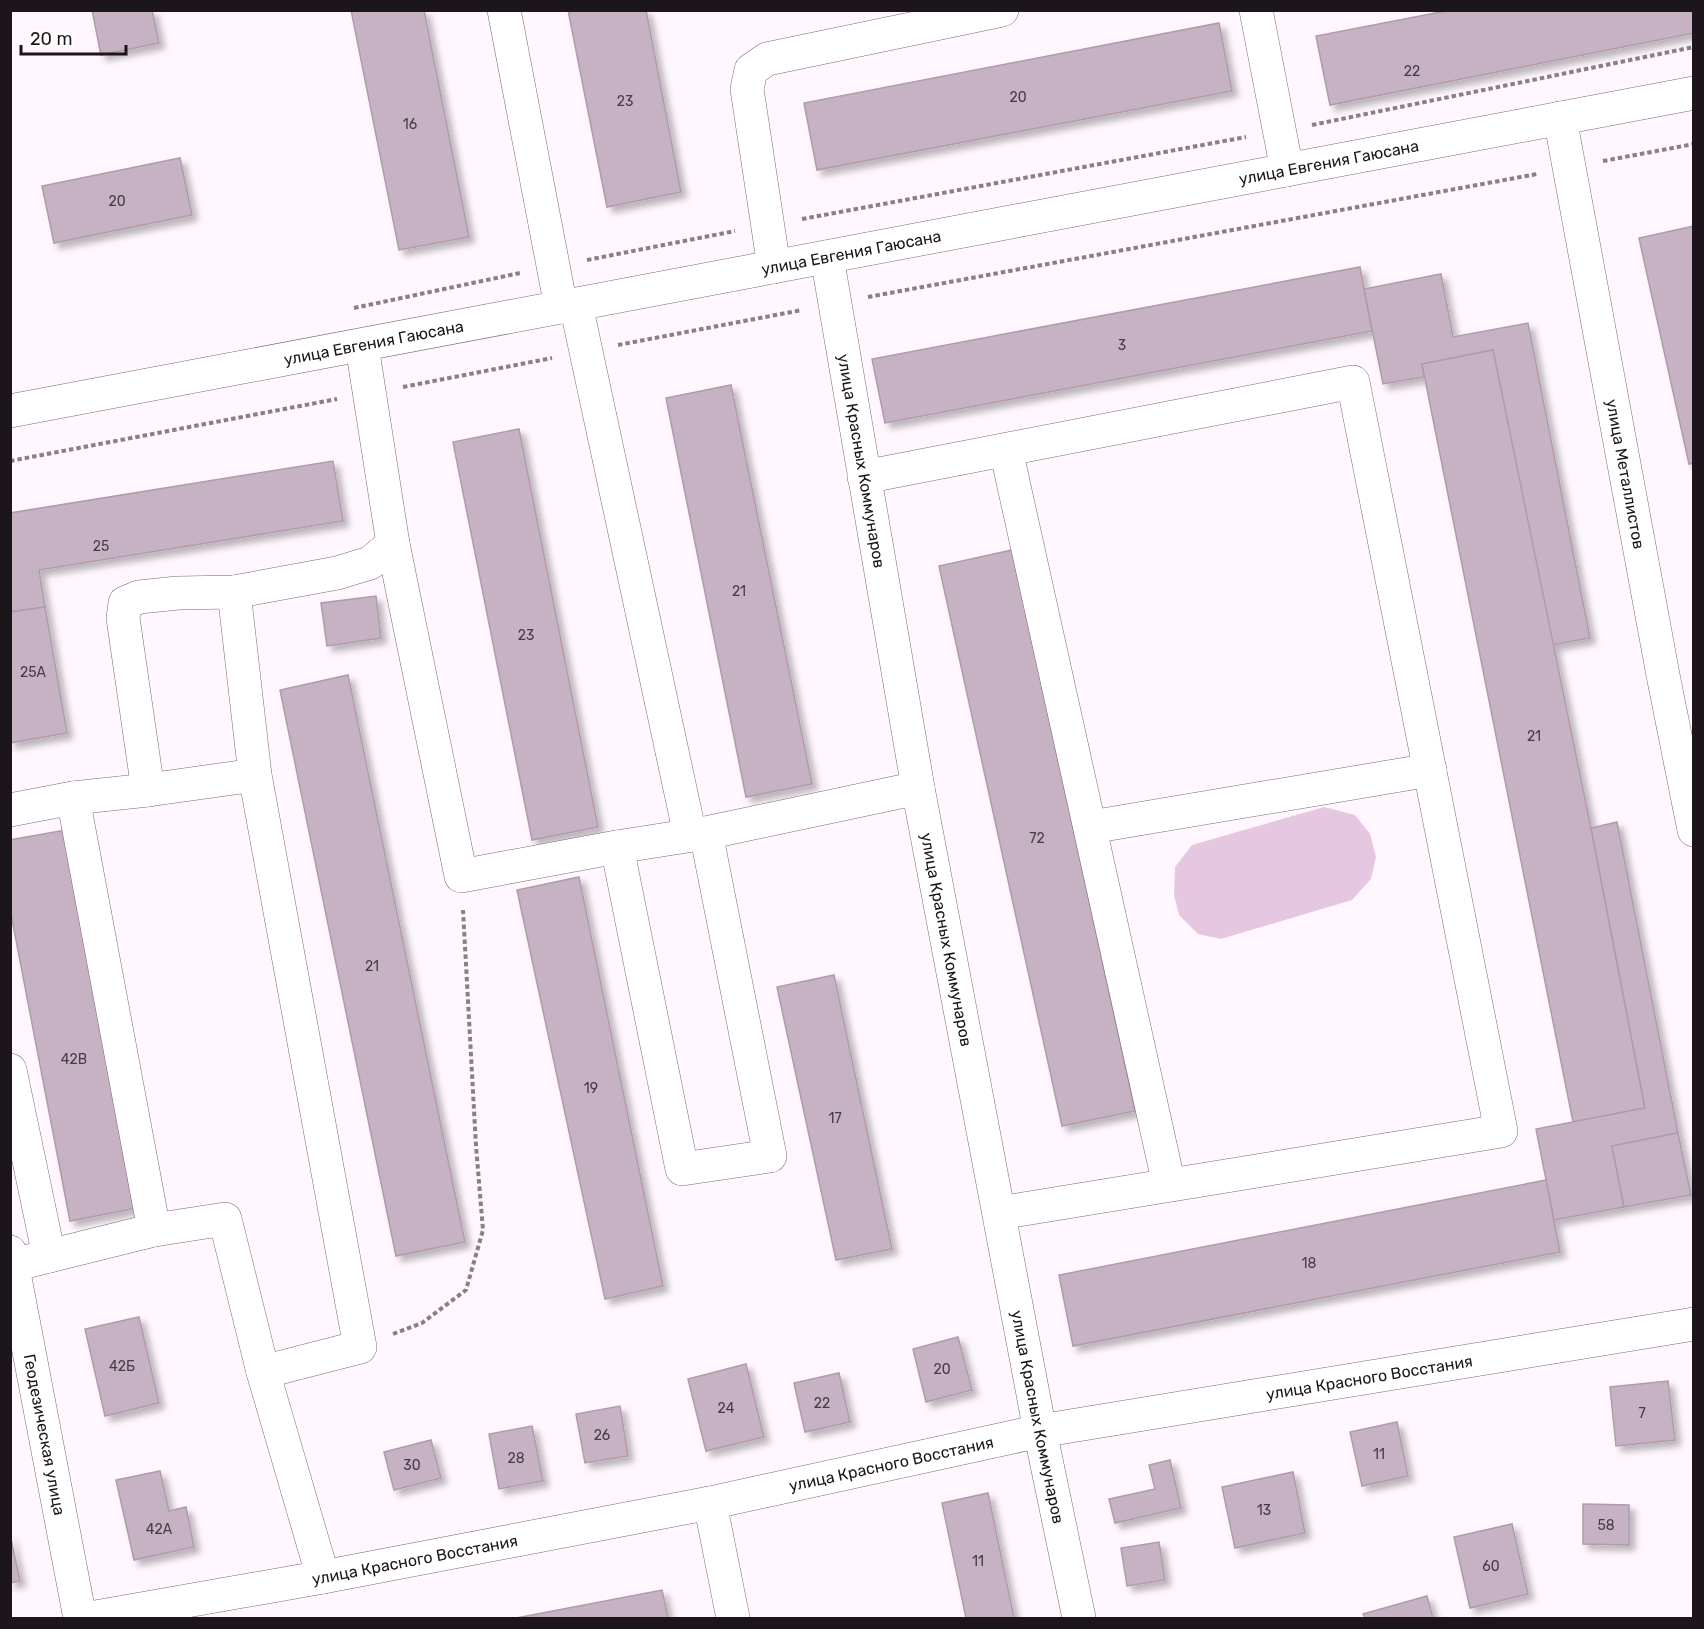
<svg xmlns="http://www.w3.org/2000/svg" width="1704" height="1629" font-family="Rubik,sans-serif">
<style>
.green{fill:#e6c7e1}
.building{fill:#c7b2c4;stroke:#af9bac;stroke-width:1.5;filter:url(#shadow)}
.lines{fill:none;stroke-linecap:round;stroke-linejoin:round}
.minor-casing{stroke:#7b6878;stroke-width:34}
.path{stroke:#888087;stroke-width:4;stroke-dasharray:4.5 3;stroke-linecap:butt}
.minor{stroke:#fff;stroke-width:33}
.labels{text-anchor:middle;stroke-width:4.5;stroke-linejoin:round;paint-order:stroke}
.number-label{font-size:14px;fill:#473c45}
.street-label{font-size:16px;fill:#1c151b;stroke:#fff}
</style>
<defs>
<filter id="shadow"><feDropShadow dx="5.5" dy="5.5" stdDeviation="3" flood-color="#0004"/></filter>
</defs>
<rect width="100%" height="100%" fill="#fff6fe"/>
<polygon class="green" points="1324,807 1355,815 1370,834 1376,857 1371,879 1352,900 1221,939 1198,934 1179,915 1174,895 1175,867 1192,845"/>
<g class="building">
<polygon points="92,10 152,10 159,43 101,55"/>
<polygon points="351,10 424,10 469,237 399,250"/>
<polygon points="568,10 646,10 681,192 607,207"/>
<polygon points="1451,10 1694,10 1694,33 1330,105 1316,36"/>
<polygon points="1219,23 1232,91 817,170 804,103"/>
<polygon points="180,158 192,215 54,243 42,186"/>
<polygon points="1694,226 1694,463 1689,464 1639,238"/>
<polygon points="1360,267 1372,331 885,423 872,359"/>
<polygon points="1441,274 1453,337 1528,323 1590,638 1552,645 1493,350 1422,364 1424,377 1383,384 1364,289"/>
<polygon points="1493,350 1591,828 1645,1108 1573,1122 1422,364"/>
<polygon points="731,385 812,784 746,797 666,398"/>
<polygon points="519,429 598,827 532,840 453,442"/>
<polygon points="333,461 343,521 39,570 45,607 10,612 10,513"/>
<polygon points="1012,550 1135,1111 1062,1126 939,566"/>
<polygon points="376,596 381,638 327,646 321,603"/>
<polygon points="45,607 67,733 10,743 10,612"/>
<polygon points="348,675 465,1242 396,1256 280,690"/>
<polygon points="1617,822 1678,1133 1612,1146 1624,1207 1554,1220 1536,1129 1645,1108 1591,828"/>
<polygon points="65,830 137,1208 70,1221 10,909 10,840"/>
<polygon points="579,877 663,1286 605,1299 517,890"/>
<polygon points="834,975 892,1249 836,1260 777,987"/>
<polygon points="1678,1133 1691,1195 1624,1207 1612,1146"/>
<polygon points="1546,1180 1560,1252 1073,1346 1059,1275"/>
<polygon points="139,1317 159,1403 105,1416 85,1329"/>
<polygon points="958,1337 972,1390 926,1402 913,1349"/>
<polygon points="746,1364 764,1437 706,1451 688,1379"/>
<polygon points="839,1373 850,1422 805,1432 794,1383"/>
<polygon points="1668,1381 1675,1440 1616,1446 1610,1387"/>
<polygon points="620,1406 628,1456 585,1463 576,1414"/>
<polygon points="1397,1422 1408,1476 1362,1486 1350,1432"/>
<polygon points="532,1426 543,1481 499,1489 489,1434"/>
<polygon points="431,1440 441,1478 394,1490 384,1452"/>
<polygon points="1170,1460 1181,1508 1115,1523 1109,1499 1155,1489 1149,1465"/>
<polygon points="160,1471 169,1511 186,1507 194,1547 134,1560 116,1480"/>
<polygon points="1293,1472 1305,1533 1235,1548 1222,1487"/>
<polygon points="988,1493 1014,1618 966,1618 942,1503"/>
<polygon points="1583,1504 1629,1505 1629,1545 1583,1544"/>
<polygon points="1512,1524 1528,1594 1470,1608 1454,1537"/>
<polygon points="10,1534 20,1581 10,1583"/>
<polygon points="1159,1542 1165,1580 1127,1586 1121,1548"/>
<polygon points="662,1590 668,1618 516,1618"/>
<polygon points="1427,1596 1433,1618 1365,1618 1363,1614"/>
</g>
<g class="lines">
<defs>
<g id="minor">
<polyline points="504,10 561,307"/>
<polyline points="1256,10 1287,170"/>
<path id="s1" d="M1560 118 1663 675 1694 830"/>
<path id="s2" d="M827 257 918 788 1040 1431 1079 1618"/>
<polyline points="774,267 747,89 751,70 767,59 1002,10"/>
<polyline points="576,305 690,835"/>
<path id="s3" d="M10 411 1694 93"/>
<polyline points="1006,450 1169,1185"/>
<polyline points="864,477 1353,382 1501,1131 999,1213"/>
<polyline points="393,544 461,876 617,847 706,833 918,788"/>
<polyline points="234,592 255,775 360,1347 263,1372"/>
<polyline points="148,790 255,775"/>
<polyline points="73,798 154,1230"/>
<polyline points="10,810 73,798 148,790 123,618 125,603 139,597 178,593 234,592 337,573 370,563 393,544 362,346"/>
<polyline points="1091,827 1430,770"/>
<polyline points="617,847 682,1169 770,1156 706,833"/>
<polyline points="10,1070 49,1256"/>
<path id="s4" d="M10 1252 80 1618"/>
<polyline points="13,1265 154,1230 225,1219 263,1372 323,1577"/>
<polyline points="710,1503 733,1618"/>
<path id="s5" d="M90 1618 323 1577 710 1503 1040 1431 1694 1324"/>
</g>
</defs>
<use href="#minor" class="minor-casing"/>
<g class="path">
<polyline points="1312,125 1694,47"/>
<polyline points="1603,161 1694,144"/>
<polyline points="802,219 1246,137"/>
<polyline points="587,260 735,231"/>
<polyline points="868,297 1537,174"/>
<polyline points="354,308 520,273"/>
<polyline points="618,345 802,310"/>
<polyline points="403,387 552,358"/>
<polyline points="10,461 337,399"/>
<polyline points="393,1334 422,1323 466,1290 483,1230 476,1146 463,910"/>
</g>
<use href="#minor" class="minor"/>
</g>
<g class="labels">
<g class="number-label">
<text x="1412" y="76">22</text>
<text x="1018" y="102">20</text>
<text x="625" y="106">23</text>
<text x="410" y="129">16</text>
<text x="117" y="206">20</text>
<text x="1122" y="350">3</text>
<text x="101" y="551">25</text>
<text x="739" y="596">21</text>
<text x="526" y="640">23</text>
<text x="33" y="677">25А</text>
<text x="1534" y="741">21</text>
<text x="1037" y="843">72</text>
<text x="372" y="971">21</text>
<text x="74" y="1064">42В</text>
<text x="591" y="1093">19</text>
<text x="835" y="1123">17</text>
<text x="1309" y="1268">18</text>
<text x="122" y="1371">42Б</text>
<text x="942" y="1374">20</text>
<text x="822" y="1408">22</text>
<text x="726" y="1413">24</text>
<text x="1642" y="1418">7</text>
<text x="602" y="1440">26</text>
<text x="1379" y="1459">11</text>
<text x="516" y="1463">28</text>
<text x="412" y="1470">30</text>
<text x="1264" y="1515">13</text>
<text x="1606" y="1530">58</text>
<text x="159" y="1534">42А</text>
<text x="978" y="1566">11</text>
<text x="1491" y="1571">60</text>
</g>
<g class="street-label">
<text dy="6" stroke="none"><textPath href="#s3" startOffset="1342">улица Евгения Гаюсана</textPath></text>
<text dy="6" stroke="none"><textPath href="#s3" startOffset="856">улица Евгения Гаюсана</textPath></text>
<text dy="6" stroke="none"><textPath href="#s3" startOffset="370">улица Евгения Гаюсана</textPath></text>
<text dy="6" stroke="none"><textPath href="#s2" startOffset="207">улица Красных Коммунаров</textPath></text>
<text dy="6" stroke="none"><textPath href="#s1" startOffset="362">улица Металлистов</textPath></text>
<text dy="6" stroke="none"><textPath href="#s2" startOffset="693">улица Красных Коммунаров</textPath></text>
<text dy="6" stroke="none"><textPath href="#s5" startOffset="1302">улица Красного Восстания</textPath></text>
<text dy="6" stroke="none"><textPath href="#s2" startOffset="1179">улица Красных Коммунаров</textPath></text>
<text dy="6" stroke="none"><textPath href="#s4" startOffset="186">Геодезическая улица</textPath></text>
<text dy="6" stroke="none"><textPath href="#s5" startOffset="816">улица Красного Восстания</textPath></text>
<text dy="6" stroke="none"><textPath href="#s5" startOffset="330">улица Красного Восстания</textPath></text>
</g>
</g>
<rect width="1704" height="1629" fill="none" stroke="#1c151b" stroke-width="24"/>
<path d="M21 45v9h105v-9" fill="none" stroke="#1c151b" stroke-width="3"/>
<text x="30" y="45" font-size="18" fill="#1c151b" stroke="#ffffff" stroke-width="4.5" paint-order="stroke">20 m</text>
</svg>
